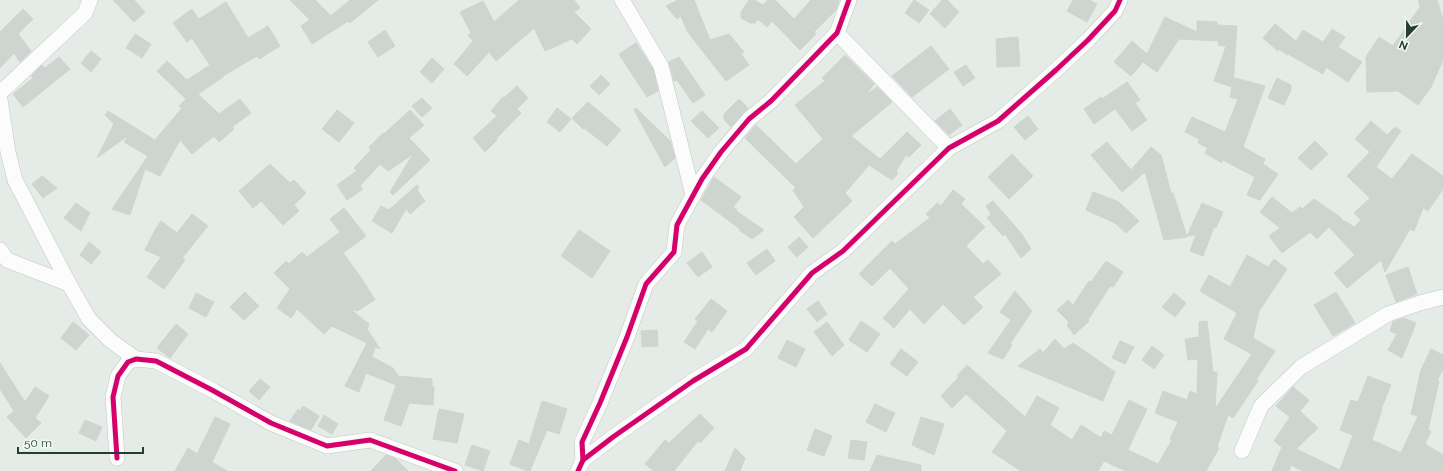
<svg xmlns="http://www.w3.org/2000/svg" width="1443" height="471" font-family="Raleway,sans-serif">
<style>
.building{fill:#ced4d0;stroke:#ced4d0}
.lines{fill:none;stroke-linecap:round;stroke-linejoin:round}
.street-casing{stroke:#c2c8c4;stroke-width:16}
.street{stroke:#fbfcfb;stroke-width:15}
.cycleway-casing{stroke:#f3f9f5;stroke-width:8}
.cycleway{stroke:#d6006c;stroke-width:5}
</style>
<rect width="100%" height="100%" fill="#e5ebe7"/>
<g class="building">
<polygon points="113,0 134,0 145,12 134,22"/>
<polygon points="290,0 315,0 331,16 350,0 378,0 350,23 348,21 312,44 301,26 310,20"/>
<polygon points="519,0 574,0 580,8 574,12 591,29 577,44 572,39 545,51 534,28 526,36 526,35 496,61 489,52 467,76 454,64 473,41 468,35 471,33 460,12 483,1 494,22"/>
<polygon points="678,0 694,0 710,40 729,34 744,52 741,54 749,65 726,81 687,31 681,16 677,19 666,6"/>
<polygon points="749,0 754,0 763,5 768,0 775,0 794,19 811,0 839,0 836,10 814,32 816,34 800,50 772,21 767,27 758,19 755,23 750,23 741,18 741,12"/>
<polygon points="914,0 929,10 919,23 905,13"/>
<polygon points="942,0 947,0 959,12 945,28 930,14"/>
<polygon points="1073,0 1089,0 1097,4 1087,22 1067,11"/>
<polygon points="1418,0 1437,0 1443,19 1443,60 1431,87 1418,105 1398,91 1367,92 1366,57 1379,37 1393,46 1420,7"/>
<polygon points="226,2 248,38 268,26 280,46 259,59 257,56 223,76 223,77 198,94 219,114 240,99 251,113 232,127 234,129 219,142 214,136 192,154 180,140 160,176 145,169 130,215 112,209 148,156 124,142 127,138 126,137 97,158 114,124 105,115 108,111 155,140 182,108 179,106 186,99 157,71 167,61 187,80 210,65 192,38 187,42 173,23 192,9 199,19"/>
<polygon points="23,9 33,19 18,34 31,51 20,62 14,53 0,68 0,32"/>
<polygon points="1165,17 1197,32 1197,21 1217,22 1217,25 1237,26 1233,86 1235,78 1265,86 1243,147 1265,159 1263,164 1278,174 1260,200 1247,195 1255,177 1223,160 1222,163 1205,153 1208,148 1198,143 1199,139 1185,132 1192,117 1225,132 1238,99 1230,97 1232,87 1214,81 1226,46 1218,45 1219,41 1179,39 1157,72 1143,62 1144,61 1131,76 1114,62 1132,41 1147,54"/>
<polygon points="1275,24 1296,41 1303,30 1323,42 1332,29 1345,37 1338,47 1362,62 1348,82 1326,67 1323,74 1288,54 1287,55 1279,49 1278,51 1263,38"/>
<polygon points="385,30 395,46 378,57 368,42"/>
<polygon points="135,34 151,44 142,58 126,48"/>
<polygon points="1018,37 1020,66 997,67 996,39"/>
<polygon points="636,43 653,69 658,91 647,97 619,54"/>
<polygon points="931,46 949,69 912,97 892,76"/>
<polygon points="91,51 101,59 91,72 81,63"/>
<polygon points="845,55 874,84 866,95 877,87 892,102 851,136 880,159 907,132 921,145 909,157 906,155 896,171 898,173 892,180 869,165 845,193 852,201 813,238 794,217 804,207 793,190 796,188 745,138 756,125 796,164 823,139 795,105 825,81 822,78"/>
<polygon points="59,57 70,69 23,107 13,94 33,78 31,76 42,65 45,68"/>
<polygon points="679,57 705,95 693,103 677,80 674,81 669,62"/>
<polygon points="432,58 444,69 432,83 420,72"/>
<polygon points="966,65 975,78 963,86 954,72"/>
<polygon points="601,75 610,84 599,95 590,86"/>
<polygon points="1277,78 1291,85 1291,90 1284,105 1268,98"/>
<polygon points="1127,82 1140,100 1135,103 1147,120 1132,131 1115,109 1094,124 1084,109 1101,97 1102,99"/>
<polygon points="517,86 528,98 517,109 521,113 496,139 497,140 485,152 473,138 497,116 491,111 503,97 504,98"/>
<polygon points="422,98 432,108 422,117 412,106"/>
<polygon points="739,99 748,108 731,127 724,120 724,114"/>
<polygon points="588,102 621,130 607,146 584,128 583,129 572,118"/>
<polygon points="557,108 571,119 560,132 547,122"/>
<polygon points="636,108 670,141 675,158 665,167 634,110"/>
<polygon points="950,109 962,125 949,135 935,121"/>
<polygon points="337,110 354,123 339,142 322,129"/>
<polygon points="410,110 424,125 409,138 430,160 393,195 390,192 413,154 388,171 380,164 360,186 363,189 347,200 337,185 357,171 354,168 371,150 369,147 383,133 384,134"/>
<polygon points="702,111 719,128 708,138 691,121"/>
<polygon points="1028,116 1038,129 1025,140 1014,127"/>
<polygon points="1371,121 1387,135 1395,127 1401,131 1376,167 1392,179 1412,154 1443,176 1443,189 1428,211 1423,208 1414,231 1410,229 1385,272 1381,260 1347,288 1334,273 1355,255 1329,227 1317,239 1310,232 1282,253 1269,236 1280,228 1260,212 1272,197 1292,213 1300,207 1302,209 1314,199 1340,217 1344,222 1345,221 1354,227 1361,220 1354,213 1370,198 1347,176 1370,152 1355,139"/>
<polygon points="1315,141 1328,154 1311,170 1298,158"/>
<polygon points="1107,142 1131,170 1151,147 1161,155 1171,193 1173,193 1187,237 1164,240 1145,172 1122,192 1091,155"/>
<polygon points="1012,154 1033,176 1009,199 988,177"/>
<polygon points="270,164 290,183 294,180 306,193 294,205 299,211 283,225 261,201 253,208 239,191"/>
<polygon points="42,176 57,188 43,198 32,184"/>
<polygon points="714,177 741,197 733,207 737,210 736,211 764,230 752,239 739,230 740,229 701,200"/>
<polygon points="417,185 419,187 417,190 425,201 410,214 406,209 392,233 372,221 381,206 389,210"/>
<polygon points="953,190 965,199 961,204 985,227 966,246 983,264 988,260 1001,274 973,297 983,307 964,325 943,304 924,324 910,309 894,328 883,318 909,289 890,268 872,286 859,274 892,241 895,244 930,218 926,214 937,203 941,206"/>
<polygon points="1093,192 1119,202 1139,221 1126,233 1115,223 1086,210"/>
<polygon points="993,201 1021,233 1031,249 1021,258 1005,234 1003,236 987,218 991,214 986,206"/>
<polygon points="76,203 90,213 81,231 64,218"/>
<polygon points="1202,203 1223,212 1216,228 1214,227 1203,256 1190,251 1196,235 1187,236"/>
<polygon points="344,208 366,236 343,253 360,276 375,300 357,311 350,309 369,324 367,329 380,349 375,347 372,357 393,368 399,377 399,376 432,379 432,386 434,387 433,405 409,403 401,426 384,420 396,385 366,373 359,392 345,386 367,343 332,326 324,334 297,309 291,318 277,308 290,289 274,273 286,261 289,264 302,252 307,257 340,232 330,219"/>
<polygon points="192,214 208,226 182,258 185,260 164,289 147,277 161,257 145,250 156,228 161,221 177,233"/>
<polygon points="579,230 610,251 592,278 561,256"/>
<polygon points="799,237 808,247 797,257 788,247"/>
<polygon points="89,242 101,252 91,264 80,255"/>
<polygon points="767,249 775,261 756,275 747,263"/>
<polygon points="702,252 712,267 698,277 687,263"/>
<polygon points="1247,255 1268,267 1274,259 1287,269 1259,311 1253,338 1275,351 1256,380 1258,381 1233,418 1228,415 1217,447 1219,448 1206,471 1126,471 1104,461 1098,471 1021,471 992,452 1007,431 966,394 952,408 941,396 959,377 957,376 967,365 1025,417 1037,396 1059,408 1050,425 1072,440 1081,425 1101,438 1104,431 1112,435 1129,400 1147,409 1128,450 1158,464 1172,440 1170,439 1178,422 1155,413 1163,391 1187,400 1190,391 1197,394 1198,359 1188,360 1185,339 1199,337 1199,322 1207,321 1213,372 1217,372 1215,409 1252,354 1224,339 1237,313 1200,291 1209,275 1230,287"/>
<polygon points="1106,261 1123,272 1113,287 1110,286 1088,320 1089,321 1074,335 1067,325 1069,322 1057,310 1068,300 1073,305 1089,281 1091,282"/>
<polygon points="1408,267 1417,294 1396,302 1386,275"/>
<polygon points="1015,291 1032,311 1010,344 1012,345 1003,359 988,353 1011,320 1000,312"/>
<polygon points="245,292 259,306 244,320 230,307"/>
<polygon points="1336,292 1355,323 1333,336 1314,305"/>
<polygon points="196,293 214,302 206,317 189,308"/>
<polygon points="1174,293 1186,303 1175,317 1162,307"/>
<polygon points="711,299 727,311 712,332 708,329 695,349 684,342 698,321 695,319"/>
<polygon points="818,301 827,314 817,322 807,309"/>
<polygon points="1404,318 1416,323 1402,358 1388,350 1397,334 1390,331 1393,322"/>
<polygon points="861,321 880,334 867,352 849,340"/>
<polygon points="73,322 89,335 76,350 61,338"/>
<polygon points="827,322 844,345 832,356 814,332"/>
<polygon points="176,324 188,334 170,358 157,348"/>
<polygon points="657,330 658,346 642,347 641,331"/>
<polygon points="1055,339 1064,349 1073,343 1115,372 1103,401 1018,366 1040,349 1043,353"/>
<polygon points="787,340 805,349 796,367 778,358"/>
<polygon points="1120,341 1134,347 1125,364 1112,358"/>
<polygon points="1152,346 1164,355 1154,369 1142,360"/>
<polygon points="901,349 918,362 907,376 890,364"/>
<polygon points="1431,349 1443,355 1443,369 1437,381 1439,381 1428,430 1431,431 1425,444 1443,455 1443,471 1303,471 1291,465 1289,471 1272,471 1282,447 1274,441 1290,417 1276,406 1293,387 1309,400 1300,411 1318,428 1296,449 1340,470 1353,435 1340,430 1351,400 1358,402 1368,376 1391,385 1381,409 1382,409 1372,440 1401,453 1418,416 1411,414 1421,370"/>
<polygon points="0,363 25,402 35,387 49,396 35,418 41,423 26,438 7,417 14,411 0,389"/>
<polygon points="260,379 270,387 259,400 249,391"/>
<polygon points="542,401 567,409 559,434 547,430 530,471 528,471 510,464 519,440 529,444"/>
<polygon points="875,404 895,413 886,432 866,422"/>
<polygon points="303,406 319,416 311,430 290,421 298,409 300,411"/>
<polygon points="439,409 464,414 457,443 433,439"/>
<polygon points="700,414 714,428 700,443 698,441 674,471 654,471 645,464 665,440 669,443"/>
<polygon points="324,415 338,424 332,434 318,426"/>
<polygon points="215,417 230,424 212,462 227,471 175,471 188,448 197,454"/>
<polygon points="921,417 944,424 934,455 912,445"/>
<polygon points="85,420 102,427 96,441 79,433"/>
<polygon points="815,429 832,436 824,456 807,450"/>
<polygon points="851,440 867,442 864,460 848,458"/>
<polygon points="472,445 490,451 483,471 465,465"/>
<polygon points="735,448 745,458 740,471 725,471"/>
<polygon points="386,455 396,459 408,471 371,471"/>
<polygon points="877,455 921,465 921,471 870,471"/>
</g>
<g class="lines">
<defs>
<g id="street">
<polyline points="622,0 661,66 693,195"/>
<polyline points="837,33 949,148"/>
<polyline points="0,93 85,13 90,0"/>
<polyline points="0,100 8,152 15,180 69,284 89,319 111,341 136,359"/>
<polyline points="0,250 7,260 69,284"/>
<polyline points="1242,451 1261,406 1301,367 1388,314 1420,303 1443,297"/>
<polyline points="117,458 113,397 118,376 128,362 136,359 156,361 212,390 271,423 327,446 370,440 455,471"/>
<polyline points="583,460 613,437 693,381 746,349 812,273 843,251 949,148 998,121 1056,70 1088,40 1115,11 1120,0"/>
<polyline points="578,471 583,460 582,442 600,403 627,337 646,284 674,252 677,225 702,179 721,152 749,119 771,101 837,33 849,0"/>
</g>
</defs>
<use href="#street" class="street-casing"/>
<use href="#street" class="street"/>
<defs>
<g id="cycleway">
<polyline points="117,458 113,397 118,376 128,362 136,359 156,361 212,390 271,423 327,446 370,440 455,471"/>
<polyline points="583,460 613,437 693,381 746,349 812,273 843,251 949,148 998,121 1056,70 1088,40 1115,11 1120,0"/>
<polyline points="578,471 583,460 582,442 600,403 627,337 646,284 674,252 677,225 702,179 721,152 749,119 771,101 837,33 849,0"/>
</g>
</defs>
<use href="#cycleway" class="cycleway-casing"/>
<use href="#cycleway" class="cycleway"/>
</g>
<g transform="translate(1407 36) rotate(202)" stroke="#f3f9f5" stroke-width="3" paint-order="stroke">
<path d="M0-3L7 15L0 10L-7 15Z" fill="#223f31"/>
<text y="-6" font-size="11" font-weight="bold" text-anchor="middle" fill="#223f31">N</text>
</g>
<path d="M18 447v6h125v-6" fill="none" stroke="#223f31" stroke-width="2"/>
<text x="24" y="447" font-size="12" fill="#223f31" stroke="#f3f9f5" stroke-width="3" paint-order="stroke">50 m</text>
</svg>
